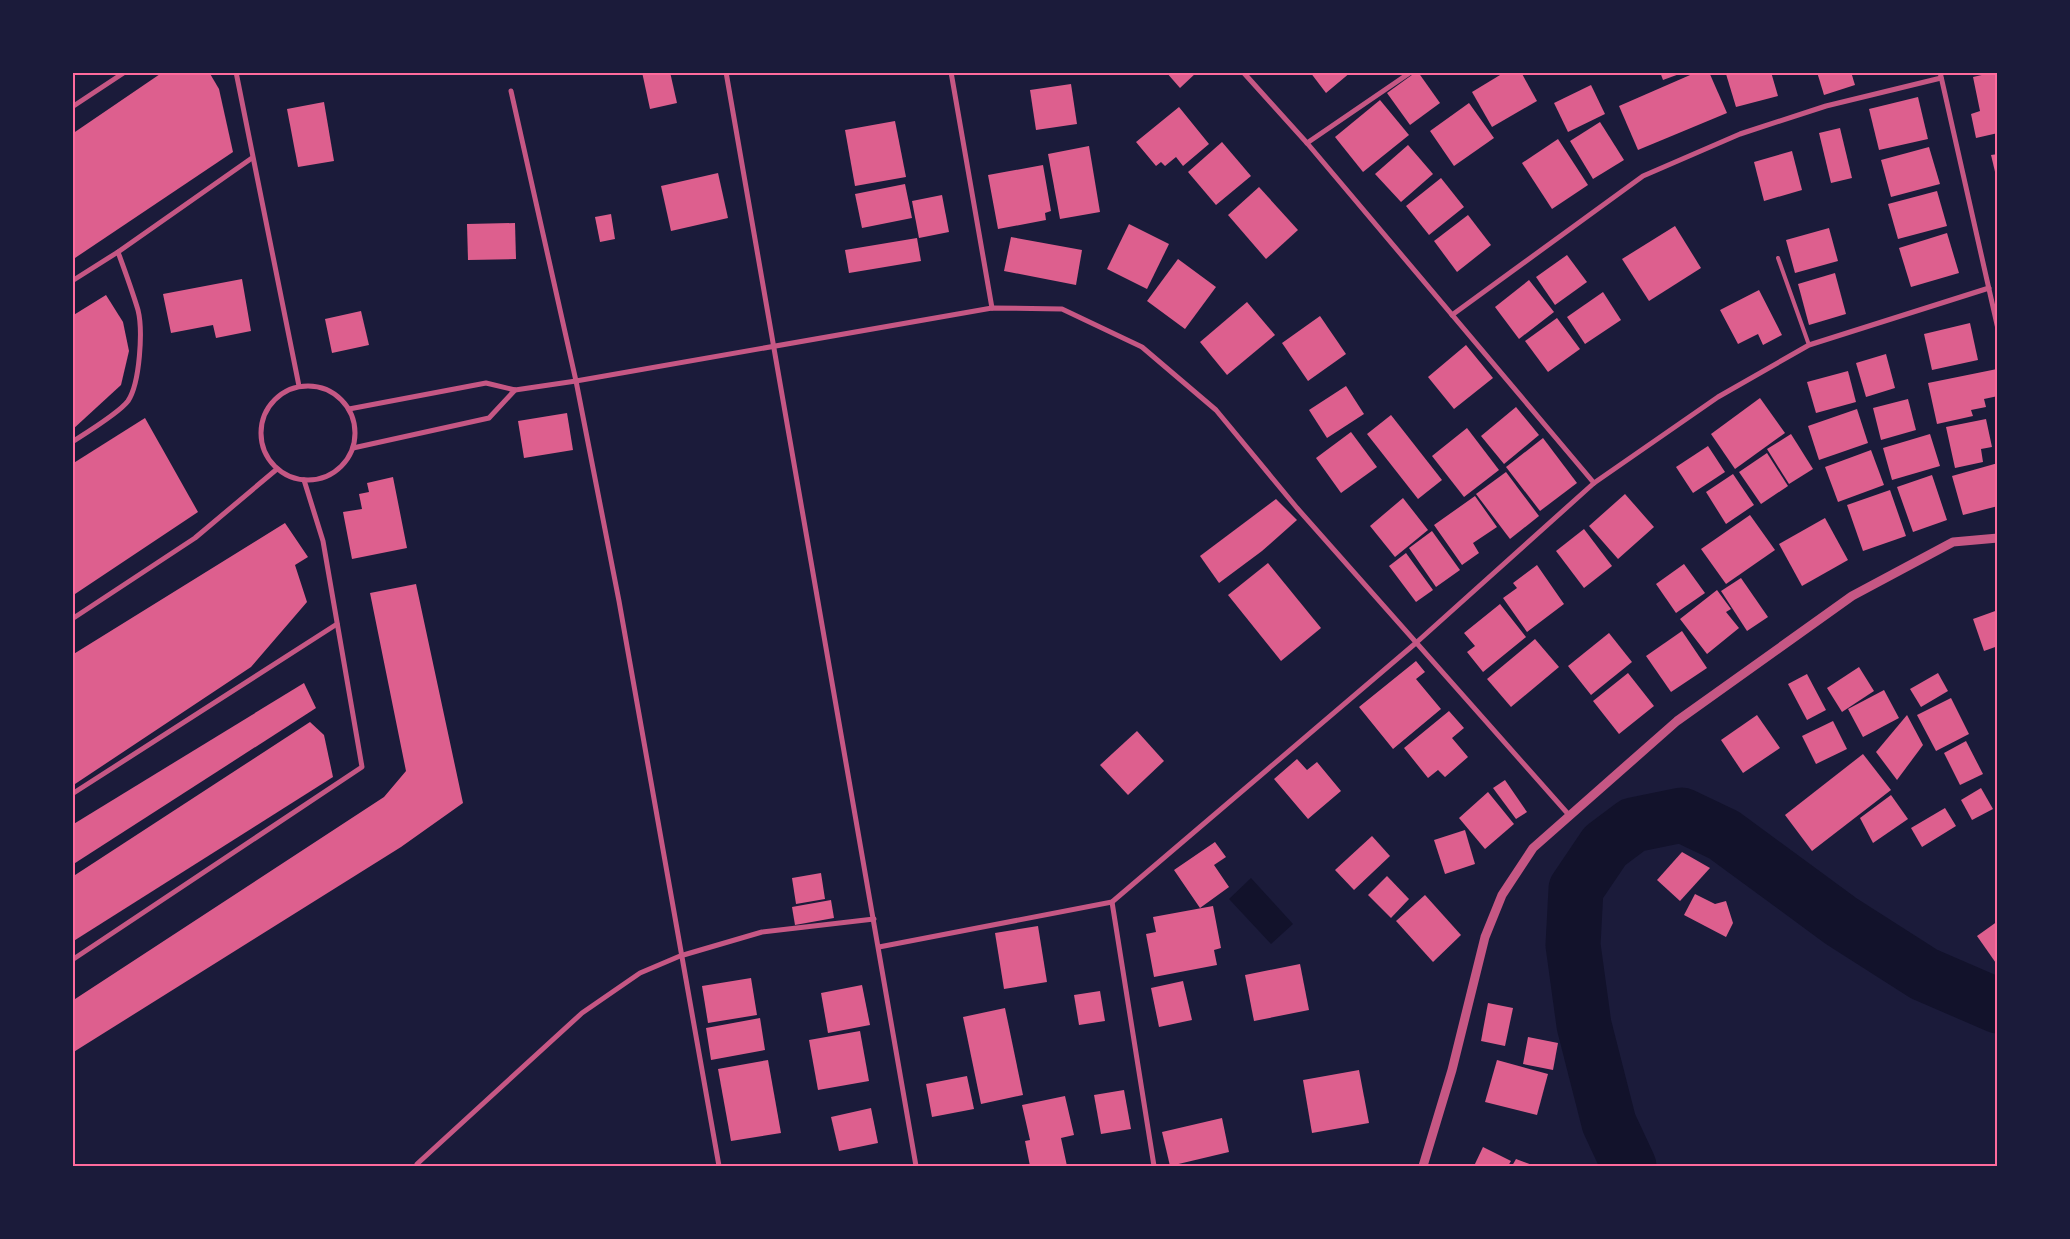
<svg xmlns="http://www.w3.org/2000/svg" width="2070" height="1239" font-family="Quicksand,sans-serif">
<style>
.water{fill:#12122b}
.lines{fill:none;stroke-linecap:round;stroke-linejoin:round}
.river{stroke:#12122b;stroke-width:55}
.building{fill:#dd5f8e}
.service{stroke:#c65784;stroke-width:4}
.minor{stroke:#c65784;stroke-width:5}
.tertiary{stroke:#c65784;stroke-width:9}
.neatline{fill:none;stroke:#ff6b9d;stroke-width:2}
</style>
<rect width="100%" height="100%" fill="#1b1b3a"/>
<polygon class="water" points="1251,878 1293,924 1271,944 1229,899"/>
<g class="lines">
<polyline class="river" points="1629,1166 1609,1123 1584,1025 1573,945 1576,889 1605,846 1633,825 1682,815 1724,835 1841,921 1924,974 1998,1006"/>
</g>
<g class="building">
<polygon points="163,72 209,72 219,89 233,152 72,260 72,134"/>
<polygon points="642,72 670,72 677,103 650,109"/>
<polygon points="1166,72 1197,72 1180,88"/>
<polygon points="1310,72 1351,72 1326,93"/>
<polygon points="1416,72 1418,72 1440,103 1410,125 1387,93"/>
<polygon points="1505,72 1521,72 1537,101 1492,127 1472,92"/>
<polygon points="1660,72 1682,72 1682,73 1663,80"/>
<polygon points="1697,72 1709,72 1727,113 1638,150 1619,106"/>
<polygon points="1731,72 1771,72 1778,96 1736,107 1726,74"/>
<polygon points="1817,72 1851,72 1855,85 1824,95"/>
<polygon points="1985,72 1998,72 1998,133 1976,138 1971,114 1980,111 1973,77 1986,74"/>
<polygon points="1071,84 1077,124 1036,130 1030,90"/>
<polygon points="1591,85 1605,114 1568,132 1554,103"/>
<polygon points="1918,97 1928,139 1879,150 1869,109"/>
<polygon points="1380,100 1409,135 1363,172 1335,137"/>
<polygon points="324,102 334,161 298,167 287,109"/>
<polygon points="1469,103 1494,138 1454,166 1430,131"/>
<polygon points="1179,107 1209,144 1183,166 1176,157 1165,166 1161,162 1156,166 1136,142"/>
<polygon points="895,121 906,177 855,186 845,130"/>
<polygon points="1600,122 1624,160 1593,179 1570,141"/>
<polygon points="1840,128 1852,178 1831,183 1819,133"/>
<polygon points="1558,139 1588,185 1552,209 1522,163"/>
<polygon points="1222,142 1251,176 1216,205 1188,172"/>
<polygon points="1408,145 1433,174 1401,202 1375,174"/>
<polygon points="1089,146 1100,212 1060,219 1048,154"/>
<polygon points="1929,147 1940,184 1891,197 1881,160"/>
<polygon points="1792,151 1802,190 1764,201 1754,162"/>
<polygon points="1998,154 1998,180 1997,180 1991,155"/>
<polygon points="1043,165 1051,211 1045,213 1046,220 998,229 988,175"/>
<polygon points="718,173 728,218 671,231 661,186"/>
<polygon points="1441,178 1464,207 1429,235 1406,206"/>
<polygon points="905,184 912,218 862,228 855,194"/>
<polygon points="1259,187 1298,230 1266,259 1228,215"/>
<polygon points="1937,191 1947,226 1898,239 1888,204"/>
<polygon points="942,195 949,232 919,238 912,201"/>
<polygon points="611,214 615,239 600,242 595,217"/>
<polygon points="1468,215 1491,245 1457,272 1434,241"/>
<polygon points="515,223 516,259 468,260 467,224"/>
<polygon points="1129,224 1169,244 1147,289 1107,269"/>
<polygon points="1675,226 1701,268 1649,301 1622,259"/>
<polygon points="1829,228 1838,261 1795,273 1786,240"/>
<polygon points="1947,233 1959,273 1911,287 1899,248"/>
<polygon points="1011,237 1082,250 1076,285 1004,271"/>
<polygon points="917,238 921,261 849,273 845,250"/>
<polygon points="1567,255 1587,282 1555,305 1536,277"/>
<polygon points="1178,259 1216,287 1185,329 1147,301"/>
<polygon points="1835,273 1846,314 1809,325 1798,284"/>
<polygon points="242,279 251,331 216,338 213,325 171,333 163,294"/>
<polygon points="1529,280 1554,312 1519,339 1495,307"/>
<polygon points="1759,290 1782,335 1763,345 1758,334 1738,344 1720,310"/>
<polygon points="1603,292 1621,320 1585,344 1567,317"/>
<polygon points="106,295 123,322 129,351 121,385 72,430 72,316"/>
<polygon points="1247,302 1275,335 1227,375 1200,342"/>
<polygon points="361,311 369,345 332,353 325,319"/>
<polygon points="1320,316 1346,354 1308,381 1282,343"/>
<polygon points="1557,318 1580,349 1548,372 1525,341"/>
<polygon points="1970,323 1978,360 1932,370 1924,334"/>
<polygon points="1466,345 1493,378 1454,409 1428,377"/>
<polygon points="1886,354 1895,388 1866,397 1856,363"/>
<polygon points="1997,369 1998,396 1984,399 1986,407 1971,410 1973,416 1937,424 1928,383"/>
<polygon points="1848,371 1856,402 1816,413 1807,382"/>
<polygon points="1346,386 1364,414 1327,438 1309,410"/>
<polygon points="1760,398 1785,433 1735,469 1711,434"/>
<polygon points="1908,399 1916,430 1881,440 1873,408"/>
<polygon points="1516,407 1539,435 1504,464 1481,436"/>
<polygon points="1857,409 1868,443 1819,460 1808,426"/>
<polygon points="567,413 573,450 524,458 518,421"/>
<polygon points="1391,415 1442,480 1418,499 1367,434"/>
<polygon points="145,418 198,512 72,596 72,464"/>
<polygon points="1986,419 1992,447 1981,449 1983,462 1955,468 1946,427"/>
<polygon points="1467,428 1499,470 1464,497 1432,456"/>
<polygon points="1351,432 1377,467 1341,493 1316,458"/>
<polygon points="1791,434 1813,469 1789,484 1767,449"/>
<polygon points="1930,434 1940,466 1892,480 1883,448"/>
<polygon points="1543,438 1577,483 1540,511 1506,467"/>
<polygon points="1708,446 1725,472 1693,493 1676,467"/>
<polygon points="1871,450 1884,485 1838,502 1825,467"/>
<polygon points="1767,453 1788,486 1761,504 1739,472"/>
<polygon points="1998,463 1998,506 1963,515 1952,476"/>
<polygon points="1506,472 1539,516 1510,539 1476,494"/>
<polygon points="1733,474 1754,505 1726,524 1706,492"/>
<polygon points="1932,475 1947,520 1913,532 1897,487"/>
<polygon points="393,477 407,548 352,559 343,512 362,509 359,494 369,492 367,483"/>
<polygon points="1890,490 1906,536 1863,551 1847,505"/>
<polygon points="1625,494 1654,527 1618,559 1589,526"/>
<polygon points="1475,496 1497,527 1473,543 1479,553 1462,565 1434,525"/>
<polygon points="1403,498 1428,530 1395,557 1370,526"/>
<polygon points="1276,499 1297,520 1262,551 1219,583 1200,556"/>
<polygon points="1750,515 1775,550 1726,584 1701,549"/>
<polygon points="1825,518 1848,560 1802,586 1779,544"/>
<polygon points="285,523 308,557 295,565 307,602 251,667 72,786 72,655"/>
<polygon points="1584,529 1612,566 1584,588 1556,551"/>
<polygon points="1432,531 1460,570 1436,587 1409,548"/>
<polygon points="1406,553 1433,590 1416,602 1389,566"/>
<polygon points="1268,563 1321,628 1281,661 1228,595"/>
<polygon points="1684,564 1705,593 1676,613 1656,584"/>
<polygon points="1537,565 1564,604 1527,632 1503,598 1517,588 1513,583"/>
<polygon points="1741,578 1768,617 1747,631 1721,591"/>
<polygon points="416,584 463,803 401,847 72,1053 72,1001 384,797 406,771 370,593"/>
<polygon points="1717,590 1731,609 1726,612 1739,628 1707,654 1680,619"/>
<polygon points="1500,604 1526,637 1483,672 1467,652 1475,646 1464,633"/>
<polygon points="1998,610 1998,646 1984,651 1973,619"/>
<polygon points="1682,631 1707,668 1671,692 1646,656"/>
<polygon points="1609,633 1632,662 1591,695 1568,666"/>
<polygon points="1535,639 1559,667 1511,707 1487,679"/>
<polygon points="1416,661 1425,672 1416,679 1441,709 1393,749 1359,707"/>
<polygon points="1859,667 1874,691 1842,712 1827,688"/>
<polygon points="1628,673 1654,706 1619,734 1593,701"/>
<polygon points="1938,673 1948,691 1921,707 1910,689"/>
<polygon points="1807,674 1826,710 1807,720 1788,684"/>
<polygon points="304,683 316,708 72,865 72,825"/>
<polygon points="1884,690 1899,718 1863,737 1848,709"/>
<polygon points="1951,698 1969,734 1936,751 1917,715"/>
<polygon points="1449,711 1464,728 1452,738 1468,757 1445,777 1438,770 1428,778 1404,748"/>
<polygon points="1757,715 1780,748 1743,773 1721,740"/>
<polygon points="1907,715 1923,745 1897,780 1876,752"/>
<polygon points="1833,721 1847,749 1816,764 1802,736"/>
<polygon points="310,722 324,735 333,777 72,942 72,877"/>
<polygon points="1137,731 1164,761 1128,795 1100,765"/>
<polygon points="1966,741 1983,774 1960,785 1944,753"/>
<polygon points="1863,754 1891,790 1812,851 1785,815"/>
<polygon points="1297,759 1307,770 1317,762 1341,791 1308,819 1274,779"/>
<polygon points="1505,780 1527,812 1516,819 1493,788"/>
<polygon points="1981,788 1993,809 1972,820 1961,800"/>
<polygon points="1488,792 1514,824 1485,849 1459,818"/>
<polygon points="1891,795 1908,819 1873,843 1860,818"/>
<polygon points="1945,808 1956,826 1922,847 1911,828"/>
<polygon points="1465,830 1475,864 1445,874 1434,840"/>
<polygon points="1372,836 1390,856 1354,890 1335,870"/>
<polygon points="1215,842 1226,857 1214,865 1229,887 1200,908 1174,870"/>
<polygon points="1682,852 1710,868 1680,901 1657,880"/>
<polygon points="821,873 825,899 796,904 792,878"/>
<polygon points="1387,876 1409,899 1391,918 1368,895"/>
<polygon points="1695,894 1715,904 1726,901 1733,923 1726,937 1684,915"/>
<polygon points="1425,895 1461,935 1433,962 1396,921"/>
<polygon points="831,900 834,918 795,925 792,907"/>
<polygon points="1213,906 1221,948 1214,950 1217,965 1154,977 1146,934 1156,932 1153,917"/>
<polygon points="1998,921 1998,966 1977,936"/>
<polygon points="1038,926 1047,982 1004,989 995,933"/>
<polygon points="1300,964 1309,1010 1254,1021 1245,975"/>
<polygon points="751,978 757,1015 708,1023 702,986"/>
<polygon points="1183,981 1192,1020 1159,1027 1151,988"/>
<polygon points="862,985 870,1025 828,1033 821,993"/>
<polygon points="1100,991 1105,1021 1079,1025 1074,995"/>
<polygon points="1488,1003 1513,1008 1505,1046 1481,1041"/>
<polygon points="1005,1008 1023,1095 981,1104 963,1017"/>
<polygon points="760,1018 765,1050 711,1060 706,1028"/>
<polygon points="860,1031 869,1081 818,1090 809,1040"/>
<polygon points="1528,1037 1558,1043 1553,1070 1523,1064"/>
<polygon points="768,1060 781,1133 731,1141 718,1069"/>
<polygon points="1497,1060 1548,1074 1537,1115 1485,1102"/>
<polygon points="1359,1070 1369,1123 1312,1133 1303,1080"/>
<polygon points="967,1076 974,1109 932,1117 926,1084"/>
<polygon points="1124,1090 1131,1129 1101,1134 1094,1095"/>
<polygon points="1065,1096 1074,1135 1061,1138 1067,1166 1030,1166 1025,1141 1030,1140 1022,1105"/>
<polygon points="871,1108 878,1143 839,1151 831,1117"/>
<polygon points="1222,1118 1229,1152 1170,1166 1162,1132"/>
<polygon points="1483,1147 1511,1161 1508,1166 1474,1166"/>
<polygon points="1516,1159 1535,1166 1512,1166"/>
</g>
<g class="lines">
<polyline class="service" points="1778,258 1809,345"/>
<g class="minor">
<polyline points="236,72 299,386"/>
<polyline points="726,72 916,1166"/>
<polyline points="951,72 992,308"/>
<polyline points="1243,72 1307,143 1594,483"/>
<polyline points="1940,72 1998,329"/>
<polyline points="511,91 576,381 619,601 719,1166"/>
<polyline points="72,107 125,72"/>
<polyline points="1307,143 1411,72"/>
<polyline points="72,281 118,252 252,158"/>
<polyline points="1452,315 1643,176 1740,134 1826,106 1941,78"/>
<circle cx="308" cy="433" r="47"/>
<polyline points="349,409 486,383 515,390 576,381 992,308 1062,309 1142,347 1216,410 1297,508 1569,815"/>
<path d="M72 442C86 433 119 413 128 401 140 383 143 330 138 310 132 290 125 271 118 252"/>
<polyline points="353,448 489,418 515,390"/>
<polyline points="72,619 195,538 277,469"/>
<polyline points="72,794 337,624"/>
<polyline points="1112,902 1154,1166"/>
<polyline points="879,947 1112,902 1417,642 1594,483 1718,397 1809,345 1989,288"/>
<polyline points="72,960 362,767 323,541 304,480"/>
<polyline points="417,1164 582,1013 640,973 680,956 762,932 874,919"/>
</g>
<polyline class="tertiary" points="1423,1166 1452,1070 1485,937 1502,895 1533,848 1677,721 1852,596 1953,542 1998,538"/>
</g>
<rect width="2070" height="1239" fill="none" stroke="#1b1b3a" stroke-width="148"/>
<rect x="74" y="74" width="1922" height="1091" class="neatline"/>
</svg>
